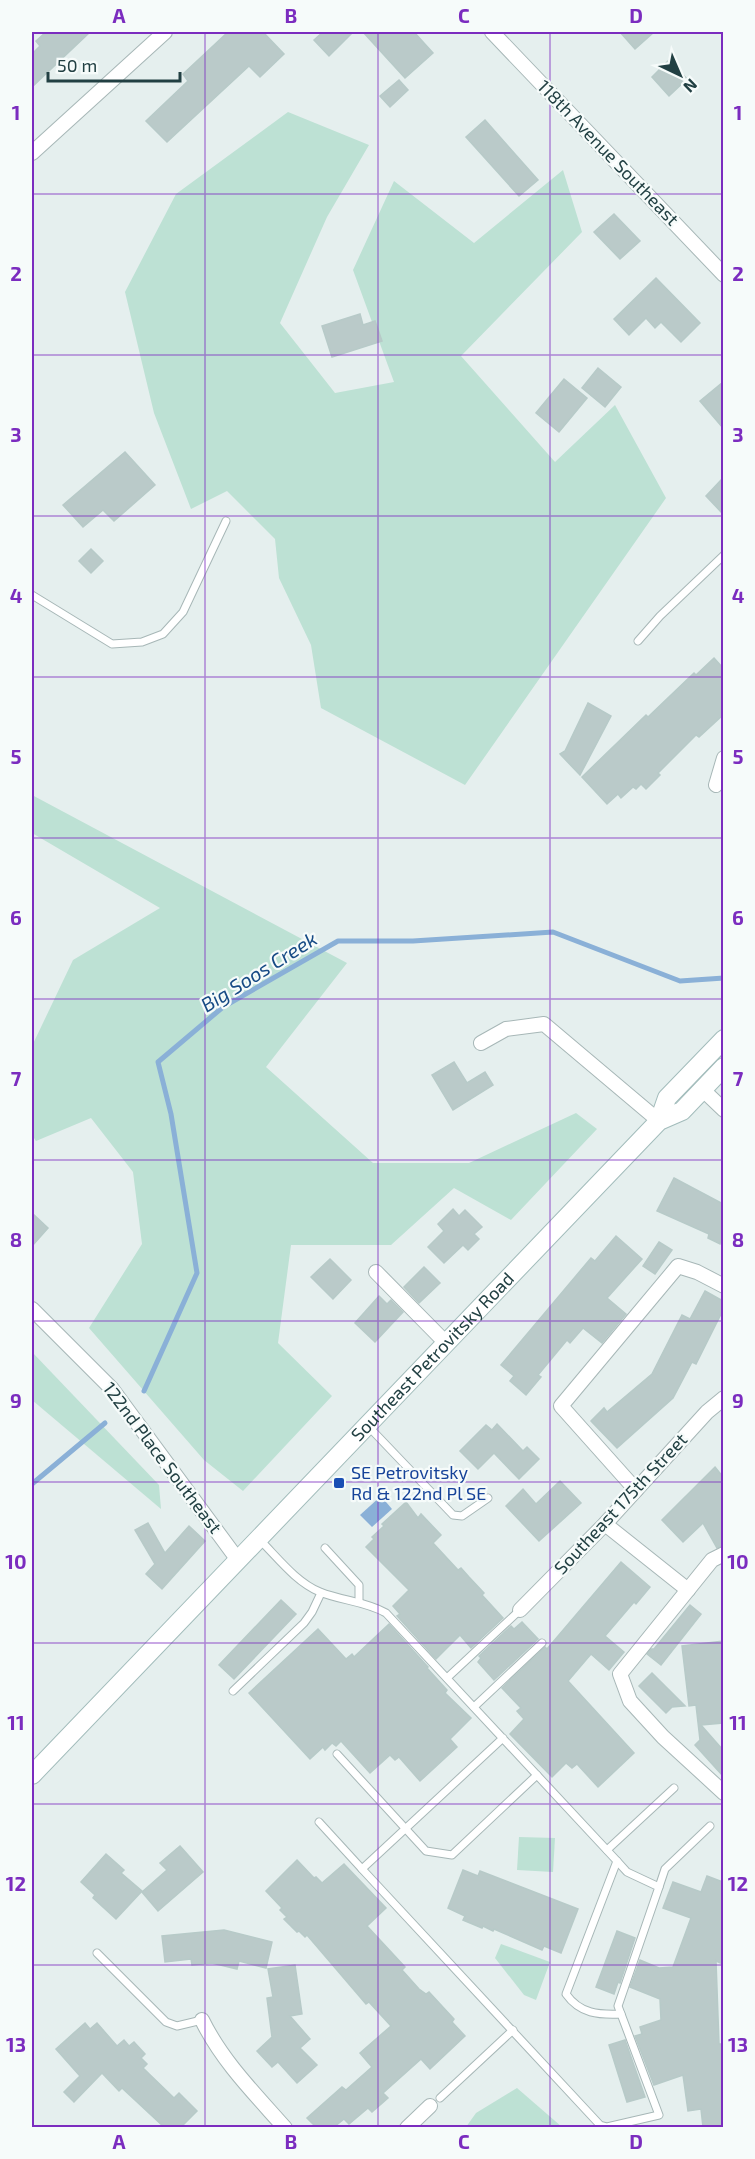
<svg xmlns="http://www.w3.org/2000/svg" width="755" height="2159" font-family="'Exo 2',sans-serif">
<style>
.green{fill:#bde1d4}
.water{fill:#8ab0d7}
.lines{fill:none;stroke-linecap:round;stroke-linejoin:round}
.stream{stroke:#8ab0d7;stroke-width:5}
.building{fill:#bacac9;stroke:#b7cac8;stroke-width:1.5}
.service-casing{stroke:#a7b7b7;stroke-width:9}
.minor-casing{stroke:#a7b7b7;stroke-width:16}
.secondary-casing{stroke:#a2bcbb;stroke-width:20}
.service{stroke:#fff;stroke-width:7}
.minor{stroke:#fff;stroke-width:14}
.secondary{stroke:#fff;stroke-width:18}
.grid{fill:none;stroke:#7b2cbf;stroke-width:1.5;stroke-opacity:0.55}
.transit-dot{fill:#1a4fb4;stroke:#f6fbfa;stroke-width:2}
.labels{text-anchor:middle;stroke-width:4.5;stroke-linejoin:round;paint-order:stroke}
.street-label{font-size:18px;fill:#224043;stroke:#f6fbfa}
.transit-label{font-size:18px;fill:#164399;stroke:#f6fbfa;text-anchor:start}
.water-label{font-size:20px;font-style:italic;fill:#174b85;stroke:#f6fbfa}
.neatline{fill:none;stroke:#7b2cbf;stroke-width:2}
.grid-label{font-size:20px;text-anchor:middle;font-weight:bold;fill:#7b2cbf}
</style>
<rect width="100%" height="100%" fill="#e5efee"/>
<g class="green">
<polygon points="288,112 369,145 327,217 280,323 335,393 394,382 353,270 394,181 474,243 563,170 582,232 461,356 555,462 615,405 666,498 465,785 321,708 311,645 279,578 275,539 227,491 191,509 154,413 125,292 176,194"/>
<polygon points="32,795 347,963 266,1067 373,1163 469,1163 576,1113 597,1129 511,1220 454,1188 391,1245 291,1245 278,1343 332,1396 243,1491 204,1460 89,1328 142,1244 133,1172 91,1118 36,1141 32,1135 32,1046 73,960 160,908 32,833"/>
<polygon points="32,1352 159,1485 161,1509 32,1400"/>
<polygon points="519,1837 555,1838 553,1872 517,1870"/>
<polygon points="501,1944 550,1962 536,2000 524,1995 495,1958"/>
<polygon points="517,2088 562,2127 466,2127 476,2113"/>
</g>
<polygon class="water" points="381,1496 392,1509 372,1527 360,1515"/>
<g class="lines">
<g class="stream">
<polyline points="144,1391 197,1273 171,1114 158,1062 223,1007 338,941 413,941 553,932 680,981 724,978"/>
<polyline points="32,1484 105,1423"/>
</g>
</g>
<g class="building">
<polygon points="46,32 90,32 32,87 32,54 40,46 36,41"/>
<polygon points="228,32 263,32 284,54 260,77 249,66 167,142 146,121 188,81 183,74"/>
<polygon points="323,32 353,32 329,56 314,40"/>
<polygon points="363,32 414,32 433,53 405,78"/>
<polygon points="620,32 654,32 635,49"/>
<polygon points="669,60 687,79 669,96 652,77"/>
<polygon points="399,80 408,90 390,107 380,96"/>
<polygon points="485,120 538,180 519,196 466,137"/>
<polygon points="614,214 640,241 620,259 594,232"/>
<polygon points="656,278 700,323 681,342 661,322 655,328 646,318 629,335 614,319"/>
<polygon points="360,314 363,325 375,321 382,341 332,357 322,326"/>
<polygon points="598,368 621,387 605,407 582,388"/>
<polygon points="564,379 587,398 559,432 536,413"/>
<polygon points="723,382 723,428 700,401"/>
<polygon points="125,452 155,485 114,521 103,510 83,527 63,505"/>
<polygon points="723,478 723,514 706,496"/>
<polygon points="91,549 103,561 91,573 79,561"/>
<polygon points="714,658 723,668 723,715 699,737 696,735 658,773 660,775 646,789 641,784 636,789 633,787 621,798 618,794 607,804 582,777 646,715 648,717 694,673 696,675"/>
<polygon points="588,703 611,716 580,775 560,754 565,751"/>
<polygon points="454,1062 467,1083 485,1072 493,1085 453,1110 432,1075"/>
<polygon points="674,1178 723,1204 723,1201 723,1241 721,1240 720,1244 708,1238 709,1234 657,1211"/>
<polygon points="453,1209 459,1216 465,1210 482,1227 474,1234 479,1239 468,1250 463,1245 444,1263 428,1247 444,1231 438,1224"/>
<polygon points="32,1213 48,1228 32,1246"/>
<polygon points="616,1236 642,1259 607,1298 626,1314 602,1343 583,1328 570,1343 567,1340 538,1375 541,1377 526,1395 510,1381 514,1376 501,1365 591,1258 595,1261"/>
<polygon points="659,1242 672,1250 655,1274 643,1266"/>
<polygon points="330,1259 351,1280 333,1299 311,1277"/>
<polygon points="424,1267 440,1283 419,1303 404,1287"/>
<polygon points="705,1291 723,1301 723,1310 696,1364 692,1362 673,1398 617,1448 591,1421 604,1408 607,1412 652,1374 682,1315 690,1319"/>
<polygon points="379,1296 387,1304 391,1300 403,1312 375,1342 355,1323"/>
<polygon points="497,1424 523,1451 527,1447 539,1459 519,1479 494,1453 478,1469 460,1451 486,1425 492,1430"/>
<polygon points="715,1467 723,1477 723,1545 717,1548 703,1523 683,1542 662,1520"/>
<polygon points="560,1481 581,1503 539,1541 506,1506 523,1489 536,1504"/>
<polygon points="406,1502 418,1518 421,1514 441,1535 433,1543 458,1570 461,1568 469,1577 484,1593 482,1595 503,1618 471,1648 460,1635 436,1659 397,1616 400,1614 393,1606 409,1590 366,1547 374,1539 372,1537 384,1526 382,1524"/>
<polygon points="148,1523 165,1553 189,1526 205,1541 162,1589 146,1574 155,1564 135,1530"/>
<polygon points="621,1562 650,1587 636,1604 634,1602 605,1636 624,1652 609,1670 591,1654 568,1681 634,1753 598,1787 577,1764 572,1768 566,1763 552,1777 510,1734 524,1719 517,1711 521,1708 502,1688 545,1647 547,1649"/>
<polygon points="281,1600 296,1614 234,1679 219,1665"/>
<polygon points="690,1605 701,1614 661,1665 647,1654 651,1649 654,1649"/>
<polygon points="522,1622 538,1639 494,1680 478,1662 481,1658 479,1656 511,1626 514,1629"/>
<polygon points="389,1624 428,1667 427,1668 447,1690 445,1693 471,1718 450,1739 457,1747 420,1781 399,1757 395,1760 390,1755 370,1773 341,1741 336,1746 332,1743 325,1750 323,1747 310,1759 249,1693 318,1629 346,1659 352,1654 354,1657"/>
<polygon points="723,1641 723,1723 701,1725 723,1750 723,1776 695,1745 700,1740 696,1705 689,1706 682,1646"/>
<polygon points="652,1673 685,1706 672,1707 666,1713 639,1686"/>
<polygon points="180,1846 203,1872 158,1911 142,1892 167,1870 160,1863"/>
<polygon points="106,1854 124,1870 121,1873 142,1891 116,1919 93,1898 95,1895 81,1882"/>
<polygon points="297,1860 314,1878 316,1877 322,1883 344,1864 386,1908 367,1926 405,1967 402,1970 419,1989 426,1994 429,1992 454,2019 452,2022 465,2036 430,2069 421,2059 383,2093 388,2098 372,2112 368,2108 349,2124 344,2119 334,2127 316,2127 307,2118 342,2087 346,2090 372,2067 360,2053 391,2026 369,2002 366,2004 307,1935 305,1937 299,1931 297,1932 284,1919 287,1917 280,1910 282,1908 266,1891"/>
<polygon points="463,1870 478,1876 480,1871 578,1909 561,1953 544,1946 542,1950 494,1929 493,1931 483,1926 482,1928 463,1920 465,1916 448,1908"/>
<polygon points="707,1876 723,1882 723,1964 716,1961 719,2044 723,2044 723,2127 703,2127 701,2109 688,2111 683,2075 654,2085 635,2036 642,2034 640,2027 661,2020 660,1999 630,1987 640,1960 659,1968 673,1967 691,1918 663,1908 673,1882 701,1892"/>
<polygon points="224,1930 272,1942 266,1968 239,1961 237,1969 212,1963 192,1965 191,1959 165,1962 162,1936"/>
<polygon points="617,1931 635,1938 620,1983 618,1982 614,1994 596,1987"/>
<polygon points="295,1965 302,2014 290,2016 310,2039 300,2048 317,2065 297,2083 278,2062 272,2067 257,2051 272,2037 267,1998 273,1997 268,1969"/>
<polygon points="85,2023 90,2029 97,2023 117,2046 124,2040 129,2046 134,2042 145,2054 141,2058 147,2064 143,2068 174,2098 179,2093 197,2111 181,2127 164,2127 122,2088 119,2091 102,2073 74,2102 64,2092 80,2076 56,2049"/>
<polygon points="625,2040 645,2097 627,2102 609,2045"/>
</g>
<g class="lines">
<defs>
<g id="service">
<polyline points="32,595 112,644 142,642 163,634 183,612 226,521"/>
<polyline points="638,641 660,616 724,555"/>
<polyline points="369,1427 453,1515 462,1516 488,1498"/>
<path d="M260 1540C278 1558 296 1582 320 1592 342 1601 365 1601 386 1613L617 1861 627 1872 659 1887 618 2006 659 2115 607 2127 600 2125 362 1869 503 1738"/>
<polyline points="325,1548 359,1585 359,1602"/>
<polyline points="447,1678 520,1610"/>
<polyline points="233,1691 304,1623 312,1612 321,1593"/>
<polyline points="474,1707 542,1643"/>
<polyline points="337,1754 426,1851 452,1855 537,1775"/>
<polyline points="319,1822 362,1869"/>
<polyline points="607,1850 674,1788"/>
<path d="M617 1861 566 1994C580 2014 599 2015 621 2014"/>
<polyline points="659,1887 665,1869 710,1826"/>
<polyline points="97,1953 166,2022 177,2026 202,2020"/>
<polyline points="440,2098 513,2030"/>
</g>
<g id="minor">
<polyline points="492,32 724,275"/>
<polyline points="32,153 165,32"/>
<polyline points="716,785 724,758"/>
<polyline points="481,1043 506,1029 544,1024 659,1121"/>
<polyline points="702,1089 724,1110"/>
<polyline points="376,1272 446,1343"/>
<polyline points="32,1309 112,1389 238,1560"/>
<polyline points="636,1490 561,1406 678,1266 697,1272 724,1286"/>
<polyline points="605,1524 688,1590"/>
<polyline points="724,1554 712,1560 620,1674 630,1701 663,1737 724,1793"/>
<polyline points="520,1610 605,1524 707,1412 724,1398"/>
<path d="M202 2020C222 2061 255 2094 285 2128"/>
<polyline points="407,2128 430,2106"/>
</g>
<g id="secondary">
<polyline points="659,1121 667,1098 724,1039"/>
<path id="s1" d="M32 1775 659 1121 682 1111 724 1067"/>
</g>
</defs>
<use href="#service" class="service-casing"/>
<use href="#minor" class="minor-casing"/>
<use href="#secondary" class="secondary-casing"/>
<use href="#service" class="service"/>
<use href="#minor" class="minor"/>
<use href="#secondary" class="secondary"/>
</g>
<path class="grid" d="M205 32V2128M378 32V2128M550 32V2128M32 194H724M32 355H724M32 516H724M32 677H724M32 838H724M32 999H724M32 1160H724M32 1321H724M32 1482H724M32 1643H724M32 1804H724M32 1965H724"/>
<rect class="transit-dot" x="333" y="1477" width="12" height="12" rx="3"/>
<g class="labels">
<g class="street-label">
<text transform="translate(608 153) rotate(46)" y="6">118th Avenue Southeast</text>
<text dy="6" stroke="none"><textPath href="#s1" startOffset="579">Southeast Petrovitsky Road</textPath></text>
<text transform="translate(162 1458) rotate(53)" y="6">122nd Place Southeast</text>
<text transform="translate(621 1504) rotate(-47)" y="6">Southeast 175th Street</text>
</g>
<g class="transit-label">
<text x="351" y="1479">SE Petrovitsky<tspan x="351" dy="21">Rd &amp; 122nd Pl SE</tspan></text>
</g>
<g class="water-label">
<text transform="translate(259 972) rotate(-32)" y="7">Big Soos Creek</text>
</g>
</g>
<rect width="755" height="2159" fill="none" stroke="#f6fbfa" stroke-width="66"/>
<g transform="translate(680 75) rotate(136)" stroke="#f6fbfa" stroke-width="4.5" paint-order="stroke">
<path d="M0-4.5L10 22L0 15L-10 22Z" fill="#224043"/>
<text y="-9" font-size="16" font-weight="bold" text-anchor="middle" fill="#224043">N</text>
</g>
<path d="M48 72v9h132v-9" fill="none" stroke="#224043" stroke-width="3"/>
<text x="57" y="72" font-size="18" fill="#224043" stroke="#f6fbfa" stroke-width="4.5" paint-order="stroke">50 m</text>
<rect x="33" y="33" width="689" height="2093" class="neatline"/>
<g class="grid-label">
<text x="119" y="23">A</text>
<text x="291" y="23">B</text>
<text x="464" y="23">C</text>
<text x="636" y="23">D</text>
<text x="16" y="120">1</text>
<text x="738" y="120">1</text>
<text x="16" y="281">2</text>
<text x="738" y="281">2</text>
<text x="16" y="442">3</text>
<text x="738" y="442">3</text>
<text x="16" y="603">4</text>
<text x="738" y="603">4</text>
<text x="16" y="764">5</text>
<text x="738" y="764">5</text>
<text x="16" y="925">6</text>
<text x="738" y="925">6</text>
<text x="16" y="1086">7</text>
<text x="738" y="1086">7</text>
<text x="16" y="1247">8</text>
<text x="738" y="1247">8</text>
<text x="16" y="1408">9</text>
<text x="738" y="1408">9</text>
<text x="16" y="1569">10</text>
<text x="738" y="1569">10</text>
<text x="16" y="1730">11</text>
<text x="738" y="1730">11</text>
<text x="16" y="1891">12</text>
<text x="738" y="1891">12</text>
<text x="16" y="2052">13</text>
<text x="738" y="2052">13</text>
<text x="119" y="2149">A</text>
<text x="291" y="2149">B</text>
<text x="464" y="2149">C</text>
<text x="636" y="2149">D</text>
</g>
</svg>
